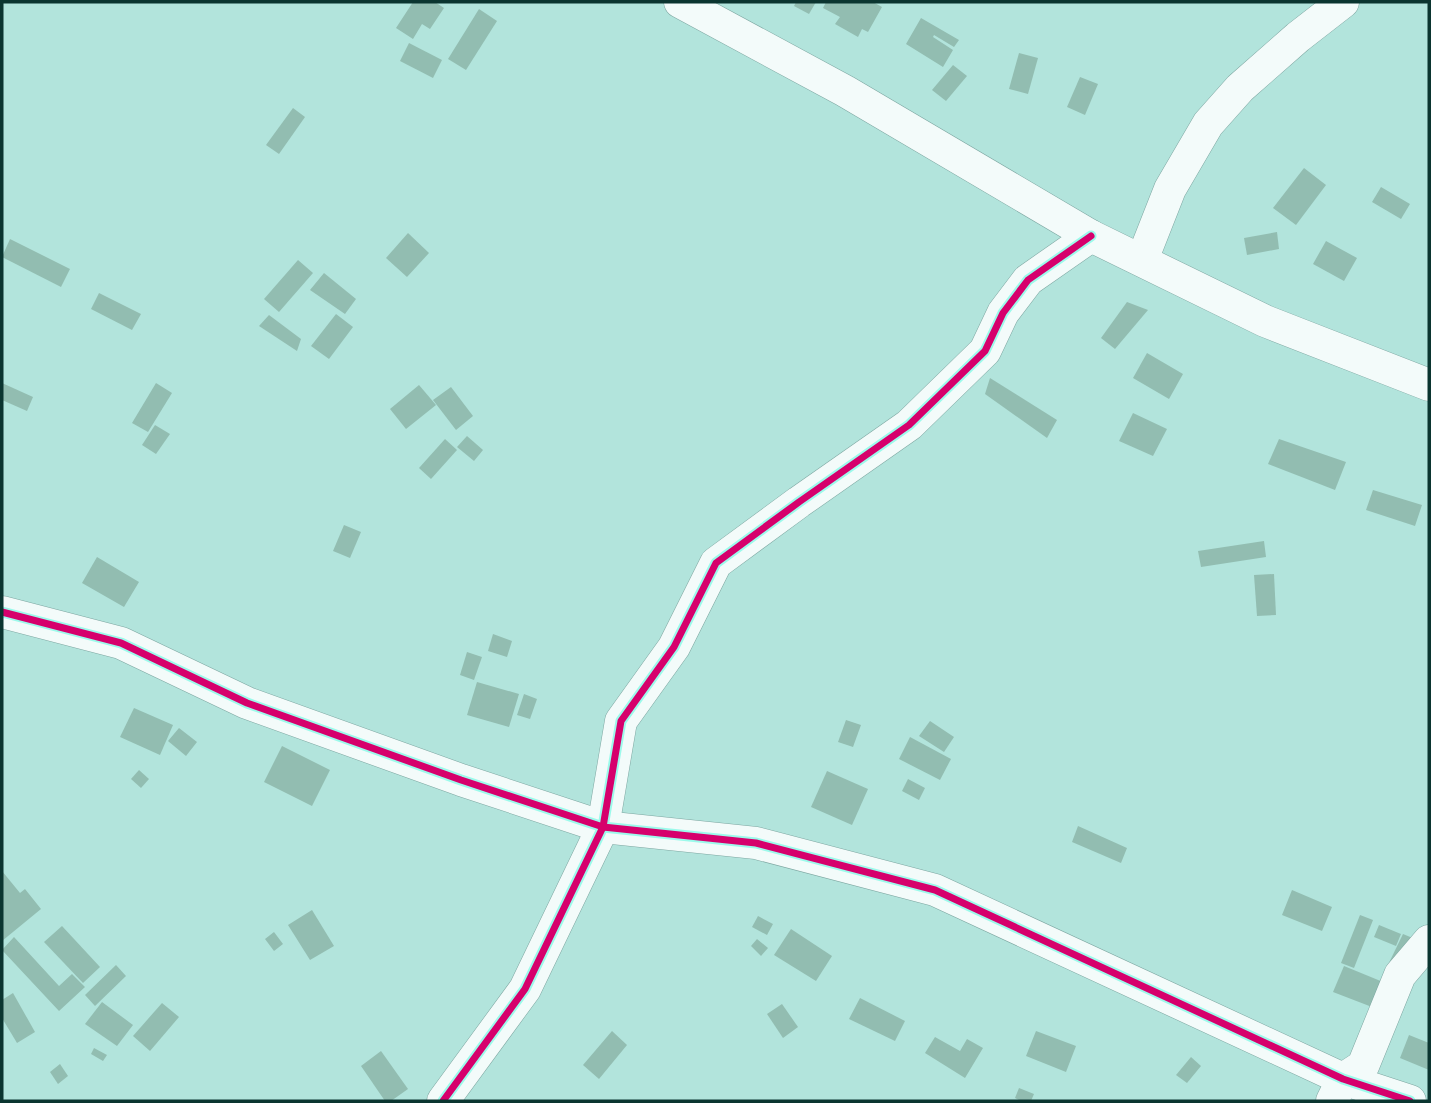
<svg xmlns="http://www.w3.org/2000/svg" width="1431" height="1103" font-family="'Titillium Web',sans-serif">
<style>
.building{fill:#92bdb1}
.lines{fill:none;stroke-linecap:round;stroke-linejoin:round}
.street-casing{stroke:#7da6a1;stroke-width:33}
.street{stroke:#f3fbfa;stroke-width:32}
.cycleway-casing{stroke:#9cfaeb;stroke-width:11}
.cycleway{stroke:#d6006c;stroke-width:7}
</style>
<rect width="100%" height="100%" fill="#b2e4dc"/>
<g class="building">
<polygon points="413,2 435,2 444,8 430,29 422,24 413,39 396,28"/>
<polygon points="796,2 816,2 809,14 794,6"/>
<polygon points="826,2 873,2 882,7 868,32 862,29 858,37 835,24 840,17 823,8"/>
<polygon points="479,9 497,21 466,70 448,59"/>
<polygon points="921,18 959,40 954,47 934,35 933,37 953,50 943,67 906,44"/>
<polygon points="409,43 442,60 433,78 400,61"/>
<polygon points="1019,53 1038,58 1028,94 1009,89"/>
<polygon points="953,65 967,76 946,101 932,90"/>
<polygon points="1080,77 1098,84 1085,115 1067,107"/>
<polygon points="293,108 305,117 279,154 266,145"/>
<polygon points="1304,168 1326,185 1296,225 1273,208"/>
<polygon points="1381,187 1410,204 1401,219 1372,202"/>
<polygon points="1277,232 1279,249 1247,255 1244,238"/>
<polygon points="408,233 429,253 407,277 386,258"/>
<polygon points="10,239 70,269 61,287 2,257"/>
<polygon points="1326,241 1357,258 1344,281 1313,264"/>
<polygon points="298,260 313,273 279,312 264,299"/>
<polygon points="324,273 356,299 345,314 310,290"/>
<polygon points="99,293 141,314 132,330 91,309"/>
<polygon points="1127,302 1148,310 1115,349 1101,338"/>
<polygon points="336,314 353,327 329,359 311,346"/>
<polygon points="269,315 301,339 297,351 259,326"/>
<polygon points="1147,353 1183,374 1169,399 1133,378"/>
<polygon points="990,378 1057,420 1047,438 985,394"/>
<polygon points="2,383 33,397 27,411 2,400"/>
<polygon points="156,383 172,393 148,432 132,423"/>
<polygon points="419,385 436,405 406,429 390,409"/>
<polygon points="451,387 473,416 456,430 433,400"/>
<polygon points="1133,413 1167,429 1153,456 1119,441"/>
<polygon points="155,425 170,434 156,454 142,445"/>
<polygon points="467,436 483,450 474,461 457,447"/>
<polygon points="445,439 457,450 431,479 419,468"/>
<polygon points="1279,439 1346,462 1335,490 1268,464"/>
<polygon points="1373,490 1422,505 1415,526 1366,510"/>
<polygon points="344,525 361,532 350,558 333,551"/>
<polygon points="1264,541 1266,557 1201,567 1198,551"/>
<polygon points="97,557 139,582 124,607 82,583"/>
<polygon points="1274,574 1276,615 1257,616 1254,575"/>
<polygon points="493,634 512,641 507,657 488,651"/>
<polygon points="467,652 482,657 474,680 460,675"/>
<polygon points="477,682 519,694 509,727 467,715"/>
<polygon points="524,694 537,699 530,719 517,715"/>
<polygon points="134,708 173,725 160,755 120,737"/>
<polygon points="846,720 861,725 853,747 838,742"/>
<polygon points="930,721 954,737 944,752 919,736"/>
<polygon points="179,728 197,742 186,756 168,741"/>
<polygon points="910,737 951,759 940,780 899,759"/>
<polygon points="282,746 330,770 312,806 264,782"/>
<polygon points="139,770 149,779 141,788 131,779"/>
<polygon points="827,771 868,789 852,825 811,807"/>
<polygon points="908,779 925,788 919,800 902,791"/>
<polygon points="1078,826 1127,848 1121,863 1072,842"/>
<polygon points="2,871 20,893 25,889 41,909 2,941"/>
<polygon points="1292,890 1332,907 1322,931 1282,915"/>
<polygon points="312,910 334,946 310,960 288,925"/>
<polygon points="1360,915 1373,920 1354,968 1341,963"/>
<polygon points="758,916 773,924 767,935 752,927"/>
<polygon points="1379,925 1401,934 1396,946 1374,937"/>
<polygon points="62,926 100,967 83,983 44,942"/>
<polygon points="791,929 832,956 816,981 774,955"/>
<polygon points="274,932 283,944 274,951 265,939"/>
<polygon points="1403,934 1415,939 1384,973"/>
<polygon points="14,937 59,986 72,974 85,987 59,1011 2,950"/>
<polygon points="757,939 768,948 761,956 751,946"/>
<polygon points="116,965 126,976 95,1006 85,995"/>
<polygon points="1344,966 1383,982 1372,1007 1333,992"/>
<polygon points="13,993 35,1032 17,1043 2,1018 2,1000"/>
<polygon points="860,998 905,1021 895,1041 849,1019"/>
<polygon points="102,1002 133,1025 117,1046 85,1024"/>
<polygon points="162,1003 179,1017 150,1051 133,1036"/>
<polygon points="782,1004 798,1027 783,1038 767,1014"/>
<polygon points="612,1031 627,1045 599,1079 583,1065"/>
<polygon points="1036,1031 1076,1046 1066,1072 1026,1056"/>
<polygon points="1409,1035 1429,1043 1429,1070 1400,1058"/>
<polygon points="935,1037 960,1051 967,1039 983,1048 965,1078 925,1053"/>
<polygon points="94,1048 107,1055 103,1061 91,1054"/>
<polygon points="381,1051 408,1089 391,1101 385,1101 361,1066"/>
<polygon points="1191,1057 1201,1066 1187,1083 1176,1075"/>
<polygon points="60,1064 68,1076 58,1084 50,1072"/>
<polygon points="1019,1088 1034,1094 1031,1101 1021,1101 1015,1098"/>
</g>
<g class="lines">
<defs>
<g id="street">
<polyline points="680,2 845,91 1091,236 1265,321 1429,385"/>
<polyline points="1142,260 1170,189 1208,124 1240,88 1298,37 1343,2"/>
<polyline points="2,612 121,643 247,703 461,780 603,827 756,843 935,890 1343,1079 1410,1101"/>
<polyline points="443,1101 525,989 603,827 621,721 674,647 716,563 799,502 909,425 985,351 1003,313 1028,280 1091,236"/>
<polyline points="1332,1101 1343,1079 1363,1066 1400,975 1429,941"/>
</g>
</defs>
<use href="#street" class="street-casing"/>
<use href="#street" class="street"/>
<defs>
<g id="cycleway">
<polyline points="2,612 121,643 247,703 461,780 603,827 756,843 935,890 1343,1079 1410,1101"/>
<polyline points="443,1101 525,989 603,827 621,721 674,647 716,563 799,502 909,425 985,351 1003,313 1028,280 1091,236"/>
</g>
</defs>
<use href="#cycleway" class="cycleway-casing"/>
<use href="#cycleway" class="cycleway"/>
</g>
<rect width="1431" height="1103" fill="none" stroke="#0b3530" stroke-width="7"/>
</svg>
